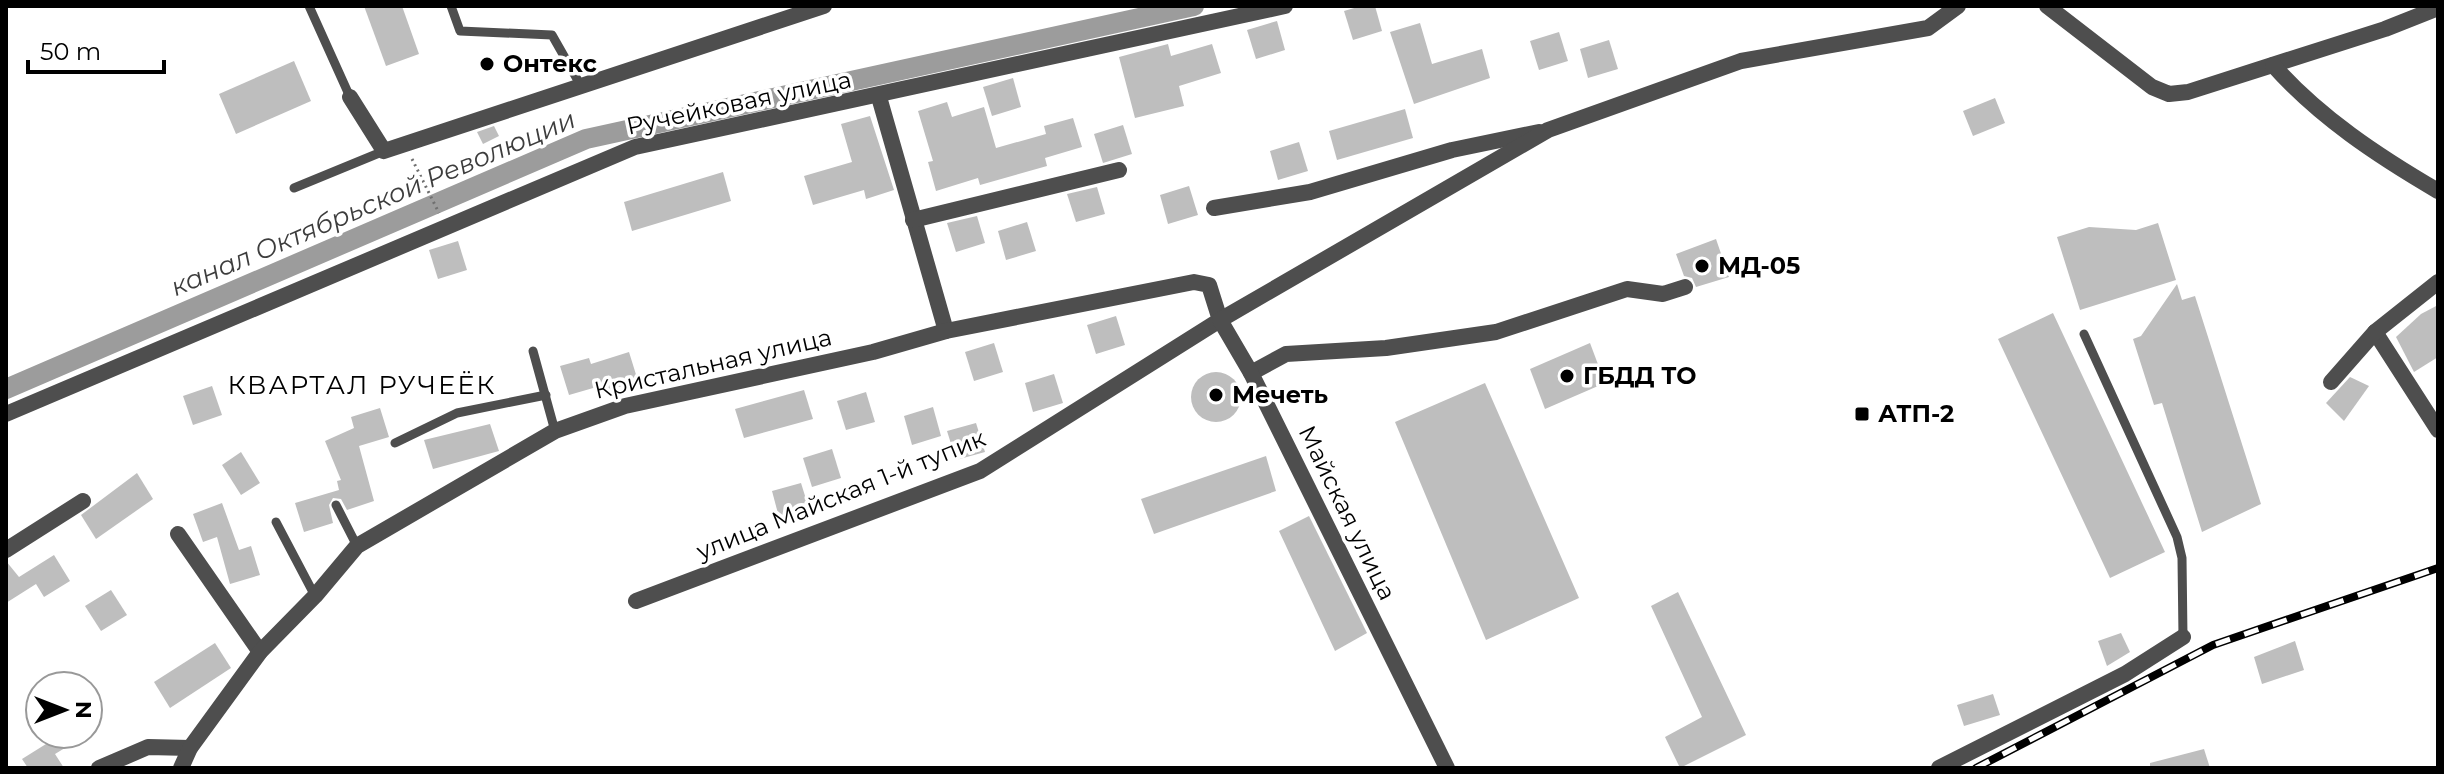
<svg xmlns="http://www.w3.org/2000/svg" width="2444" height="774" font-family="Montserrat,sans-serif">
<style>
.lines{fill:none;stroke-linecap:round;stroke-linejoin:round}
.canal{stroke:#9c9c9c;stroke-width:20}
.building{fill:#bebebe}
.path{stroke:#707070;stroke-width:3;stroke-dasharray:2 4;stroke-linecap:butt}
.lane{stroke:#4e4e4e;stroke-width:9}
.street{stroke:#4e4e4e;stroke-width:16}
.rail-casing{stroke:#000;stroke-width:8}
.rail{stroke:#fff;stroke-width:5;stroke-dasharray:15;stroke-linecap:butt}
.poi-dot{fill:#000;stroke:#fff;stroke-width:3}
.labels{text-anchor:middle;stroke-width:7;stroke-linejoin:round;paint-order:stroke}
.poi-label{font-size:24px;font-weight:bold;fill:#000;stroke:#fff;text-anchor:start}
.street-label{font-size:24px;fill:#000;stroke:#fff}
.water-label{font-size:26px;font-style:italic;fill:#3d3d3d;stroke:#fff}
.neighbourhood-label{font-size:26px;letter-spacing:2px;fill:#000;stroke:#fff}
</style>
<rect width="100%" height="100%" fill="#fff"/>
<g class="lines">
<polyline class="canal" points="6,389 586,139 1194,6"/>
</g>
<g class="building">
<polygon points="364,6 402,6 419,54 386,66"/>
<polygon points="1361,6 1375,6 1382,31 1353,40 1344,11"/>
<polygon points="1277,21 1285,50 1256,59 1247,30"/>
<polygon points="1420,23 1432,64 1482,49 1490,78 1414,104 1390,32"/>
<polygon points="1559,32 1568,61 1539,70 1530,41"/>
<polygon points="1609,40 1618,69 1588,78 1580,49"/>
<polygon points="1168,44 1171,56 1212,44 1221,73 1179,86 1184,106 1135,118 1119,57"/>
<polygon points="294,61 311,101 236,134 219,94"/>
<polygon points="1013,78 1021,107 992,116 983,87"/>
<polygon points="1995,98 2005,123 1973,136 1963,111"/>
<polygon points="947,102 952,117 984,107 996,148 1046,134 1044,126 1073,118 1082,147 1045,158 1047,166 980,185 978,178 936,191 928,162 933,161 918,111"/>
<polygon points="1405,109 1413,138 1337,160 1329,131"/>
<polygon points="870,116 894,190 866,199 864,190 813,205 804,176 852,162 841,124"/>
<polygon points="1123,125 1132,154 1103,163 1094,134"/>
<polygon points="494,126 499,136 483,144 477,132"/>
<polygon points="1299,142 1308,171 1278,180 1270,151"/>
<polygon points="723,172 731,201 632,231 624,202"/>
<polygon points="1189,186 1198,215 1168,224 1160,195"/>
<polygon points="1097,187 1105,214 1076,222 1067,194"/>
<polygon points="977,216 985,243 956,252 947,223"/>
<polygon points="1027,222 1036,251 1006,260 998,231"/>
<polygon points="2158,223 2176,280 2080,310 2057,237 2089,227 2136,230"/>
<polygon points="1716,239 1729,277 1696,287 1692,278 1684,276 1676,254"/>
<polygon points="458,241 467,270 438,279 429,250"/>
<polygon points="2177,284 2182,300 2195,296 2261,504 2202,532 2162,403 2154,405 2133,339 2141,336"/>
<polygon points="2438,305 2438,357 2414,372 2396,337 2421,314"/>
<polygon points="2053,313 2165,552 2110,578 1998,339"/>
<polygon points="1116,316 1125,345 1096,354 1087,325"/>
<polygon points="994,343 1003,372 974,381 965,352"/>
<polygon points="1590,343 1605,383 1545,409 1530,369"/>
<polygon points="629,352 638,381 609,390 607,384 569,395 560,366 589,358 591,364"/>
<circle cx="1216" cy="397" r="25"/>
<polygon points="1054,374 1063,403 1033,412 1025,383"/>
<polygon points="2350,377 2369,386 2344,421 2326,403"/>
<polygon points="1485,383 1579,598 1486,640 1395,422"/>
<polygon points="212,386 222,415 193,425 183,396"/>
<polygon points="804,390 813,419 744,438 735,409"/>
<polygon points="866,392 875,422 846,430 837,401"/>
<polygon points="933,407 941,436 912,445 904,416"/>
<polygon points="380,408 389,437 359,446 374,501 347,510 341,499 333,498 329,505 333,523 304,532 295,503 339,490 337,481 341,480 325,441 354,428 351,417"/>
<polygon points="976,423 985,452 956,460 947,431"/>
<polygon points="490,424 499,451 433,469 424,440"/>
<polygon points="832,449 841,478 812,487 803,458"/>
<polygon points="241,452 260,483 241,495 222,465"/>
<polygon points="1266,456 1276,491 1154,534 1141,499"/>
<polygon points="137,473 153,499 96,539 81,515"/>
<polygon points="801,483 810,512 780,521 772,491"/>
<polygon points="222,503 239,550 251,546 260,575 230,584 217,537 203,542 193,514"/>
<polygon points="1309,516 1367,633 1335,651 1279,531"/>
<polygon points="54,555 70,581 44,597 36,584 6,603 6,561 19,577"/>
<polygon points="111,590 127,615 101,631 85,606"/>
<polygon points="1678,592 1746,735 1680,768 1665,737 1702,717 1651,606"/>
<polygon points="2121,633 2130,652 2107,666 2098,641"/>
<polygon points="2295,641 2304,670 2262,684 2254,657"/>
<polygon points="215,643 231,668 170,708 154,682"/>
<polygon points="1993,694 2000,715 1964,726 1957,705"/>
<polygon points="62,734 88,734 55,754 64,768 28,768 22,759"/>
<polygon points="2204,749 2210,768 2150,768 2150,763"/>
</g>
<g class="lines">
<polyline class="path" points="412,159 439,213"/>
<g class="lane">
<polyline points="309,6 350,97"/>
<polyline points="451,6 460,31 552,35 581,86"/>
<polyline points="294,188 384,151"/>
<polyline points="2084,334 2177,537 2182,558 2183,637"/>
<polyline points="533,351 555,431"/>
<polyline points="395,443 457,413 546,395"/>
<polyline points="336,505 357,546"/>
<polyline points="276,522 315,596"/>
</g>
<g class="street">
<polyline points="2047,6 2152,87 2169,94 2188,92 2385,29 2438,8"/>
<path d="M2273 65C2319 117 2378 156 2438 191"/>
<polyline points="350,97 384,151 824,6"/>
<polyline points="879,97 946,331"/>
<polyline points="1214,208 1310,192 1452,150 1539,132"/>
<polyline points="913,220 1119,170"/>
<polyline points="2375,332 2438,430"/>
<polyline points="1251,373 1286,354 1386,348 1496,332 1627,289 1663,294 1685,287"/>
<polyline points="2331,382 2375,332 2438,282"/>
<polyline points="6,414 635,147 1285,6"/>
<polyline points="178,534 260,652"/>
<polyline points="6,550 83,501"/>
<polyline points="99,768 148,747 190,748"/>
<polyline points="181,768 190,748 260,652 315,596 357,546 555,431 625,406 873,352 946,331 1194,282 1209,285 1220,320 980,471 636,601"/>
<polyline points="1447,768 1251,373 1220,320 1548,130 1741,61 1928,28 1958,6"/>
<polyline points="1939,768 2125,674 2183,637"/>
</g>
<defs>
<polyline id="rail" points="1976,768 2213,645 2438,568"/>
</defs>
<use href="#rail" class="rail-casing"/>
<use href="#rail" class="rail"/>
</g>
<g class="poi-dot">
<circle cx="487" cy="64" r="8"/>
<circle cx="1702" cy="266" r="8"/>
<circle cx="1567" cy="376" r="8"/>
<circle cx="1216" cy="395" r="8"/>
<rect x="1854" y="406" width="16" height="16" rx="4"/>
</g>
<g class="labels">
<g class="poi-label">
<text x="503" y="72">Онтекс</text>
<text x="1718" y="274">МД-05</text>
<text x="1583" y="384">ГБДД ТО</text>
<text x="1232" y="403">Мечеть</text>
<text x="1878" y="422">АТП-2</text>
</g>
<g class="street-label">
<text transform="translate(739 103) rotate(-12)" y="8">Ручейковая улица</text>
<text transform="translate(713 364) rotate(-13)" y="8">Кристальная улица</text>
<text transform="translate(841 495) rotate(-22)" y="8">улица Майская 1-й тупик</text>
<text transform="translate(1347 513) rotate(64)" y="8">Майская улица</text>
</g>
<g class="water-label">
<text transform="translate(373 203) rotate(-23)" y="9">канал Октябрьской Революции</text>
</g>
<g class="neighbourhood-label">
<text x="362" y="394">КВАРТАЛ РУЧЕЁК</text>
</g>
</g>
<rect width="2444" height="774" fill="none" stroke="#000000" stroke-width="16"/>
<g transform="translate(64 710) rotate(90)"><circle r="38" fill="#ffffff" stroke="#999999" stroke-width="2"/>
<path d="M0-6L14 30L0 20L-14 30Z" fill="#000000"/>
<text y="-12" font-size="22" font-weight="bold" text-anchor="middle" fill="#000000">N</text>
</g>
<path d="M28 60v12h136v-12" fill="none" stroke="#000000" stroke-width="4"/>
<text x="40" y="60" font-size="24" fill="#000000" stroke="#ffffff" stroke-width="6" paint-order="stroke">50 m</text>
</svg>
